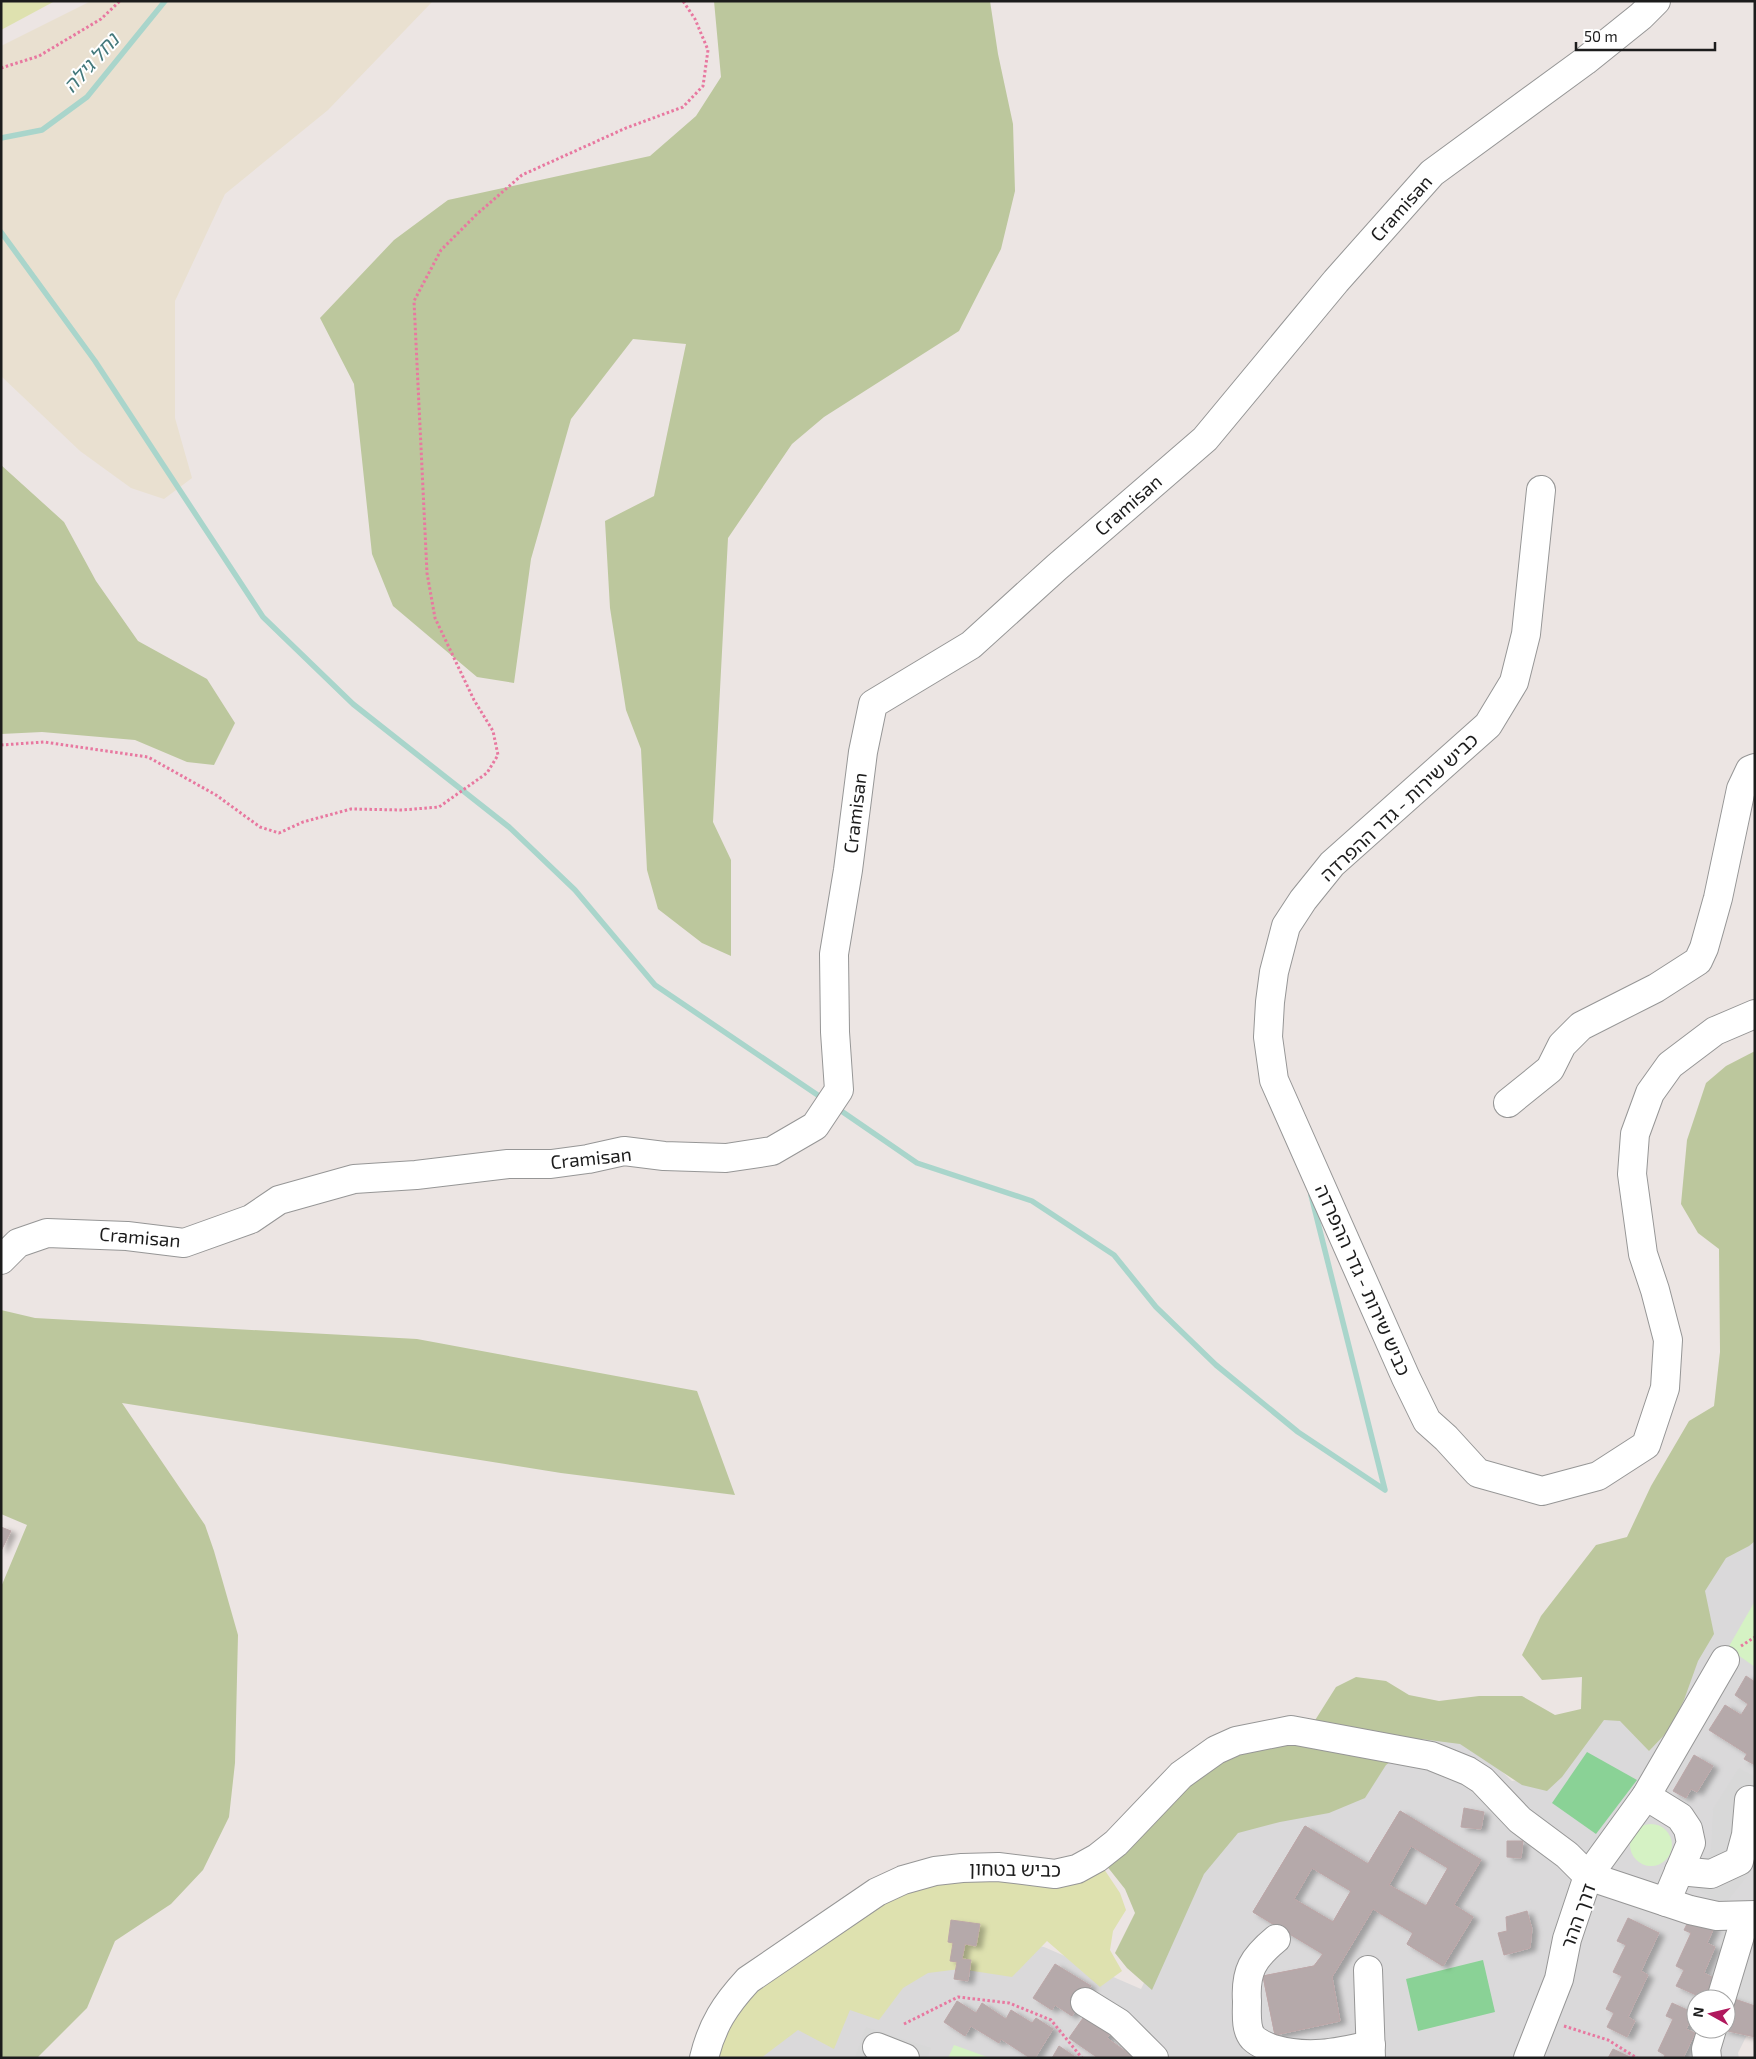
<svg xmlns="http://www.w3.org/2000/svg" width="1756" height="2059" font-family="'Exo 2','Noto Sans Hebrew',sans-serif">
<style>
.residential{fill:#dad9da;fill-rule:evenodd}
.farmland{fill:#e9e0d0}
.grass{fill:#dee1af}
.forest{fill:#bcc79d}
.park{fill:#d5f2c4}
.pitch{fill:#8ad296}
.parking{fill:#d8d8d8}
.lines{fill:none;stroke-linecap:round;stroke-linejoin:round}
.stream{stroke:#a9d5cb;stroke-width:5.5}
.building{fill:#b5a9aa;stroke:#bca7a8;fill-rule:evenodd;filter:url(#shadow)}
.minor-casing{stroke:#969696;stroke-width:30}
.path{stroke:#e878a0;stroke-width:3;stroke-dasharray:2.5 2.5;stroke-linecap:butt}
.minor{stroke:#fff;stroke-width:28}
.labels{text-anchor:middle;stroke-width:4;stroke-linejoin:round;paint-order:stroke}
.street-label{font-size:19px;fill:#1c1c1c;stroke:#fff}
.water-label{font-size:20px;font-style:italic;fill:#44797c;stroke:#fff}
</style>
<defs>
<filter id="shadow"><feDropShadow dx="5.5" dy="3" stdDeviation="2.5" flood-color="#0004"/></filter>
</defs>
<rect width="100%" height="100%" fill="#ece5e3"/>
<path class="residential" d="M1755 1393V2019L1738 2053 1739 2058H727L967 1933 1044 1947 1141 1989 1222 1821 1386 1721 1474 1745 1512 1781 1549 1777ZM1696 1999H1726V2029H1696Z"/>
<polygon class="farmland" points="91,1 433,1 328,110 225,194 175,301 175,418 192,478 164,499 131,488 80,451 1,376 1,46"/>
<g class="grass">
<polygon points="1,1 55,1 1,30"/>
<polygon points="1104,1869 1120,1893 1126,1910 1113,1931 1110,1950 1122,1971 1100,1987 1047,1941 1012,1977 960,1969 928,1973 903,1988 879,2020 850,2010 834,2049 798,2030 761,2058 712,2058 732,2014 755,1993 879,1897 956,1878 1049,1884"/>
</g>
<g class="forest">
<polygon points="714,1 990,1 998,54 1013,124 1015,191 1001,249 959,331 824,417 792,444 728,538 713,822 731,860 731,956 702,943 658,909 647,870 641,749 626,710 610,608 605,521 654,496 686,344 633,339 571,419 531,559 514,683 477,677 393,606 372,554 354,384 320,318 394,240 448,200 650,156 696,116 721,77"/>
<polygon points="1,465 64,522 96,581 138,641 207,679 235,723 214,765 187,762 135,740 42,732 1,734"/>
<polygon points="1755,1051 1755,1541 1749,1546 1726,1558 1705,1591 1714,1634 1698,1661 1684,1700 1670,1729 1649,1751 1620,1721 1604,1720 1562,1777 1547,1791 1522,1785 1460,1744 1421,1739 1386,1765 1365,1798 1329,1813 1280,1822 1238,1833 1204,1874 1152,1990 1127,1968 1115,1953 1135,1913 1125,1889 1106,1865 1147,1822 1204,1773 1239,1754 1307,1733 1336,1687 1356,1677 1386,1681 1409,1695 1439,1701 1479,1696 1522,1696 1555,1715 1581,1709 1582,1677 1542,1680 1522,1655 1541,1616 1596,1545 1627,1537 1651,1486 1689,1421 1714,1406 1720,1352 1719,1249 1698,1233 1681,1204 1687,1140 1706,1083 1726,1066"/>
<polygon points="1,1310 35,1318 417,1339 697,1391 735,1495 561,1473 122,1403 205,1525 214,1551 238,1635 235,1763 229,1817 203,1870 171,1904 115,1941 87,2008 37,2058 1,2058 1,1587 27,1525 1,1514"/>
</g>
<g class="park">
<polygon points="1755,1601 1755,1667 1728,1648"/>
<circle cx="1651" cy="1845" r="21"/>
<polygon points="954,2045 990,2058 948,2058"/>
</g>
<g class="pitch">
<polygon points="1587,1752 1637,1780 1596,1834 1552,1803"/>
<polygon points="1483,1960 1495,2012 1418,2031 1406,1979"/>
</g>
<g class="parking">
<polygon points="1739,1768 1755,1777 1755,1866 1723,1906 1694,1886 1711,1850 1713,1809"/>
<polygon points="1755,1927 1755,2015 1726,1999 1710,1999 1723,1929"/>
<polygon points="866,2027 931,2048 927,2058 855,2058"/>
</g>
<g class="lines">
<g class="stream">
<polyline points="1,138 42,130 87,97 165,1"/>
<polyline points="1,232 95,361 263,617 353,704 509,827 575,890 655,985 825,1100"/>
<polyline points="837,1108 917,1163 1032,1201 1114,1255 1156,1307 1216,1365 1298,1432 1385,1490 1311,1195"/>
</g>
</g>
<g class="building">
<polygon points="1,1527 11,1531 1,1551"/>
<polygon points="1746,1676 1755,1682 1755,1765 1744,1759 1747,1754 1709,1730 1725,1705 1741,1715 1748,1704 1735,1695"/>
<polygon points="1694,1755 1713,1766 1697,1792 1691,1789 1686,1798 1673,1791"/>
<polygon points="1464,1808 1484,1812 1481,1829 1461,1827"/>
<path d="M1400 1811 1481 1860 1454 1905 1473 1917 1443 1966 1407 1944 1413 1933 1373 1909 1332 1977 1340 2021 1275 2035 1263 1976 1314 1966 1323 1954 1253 1912 1305 1826 1368 1864ZM1411 1846 1448 1868 1426 1906 1389 1885ZM1312 1868 1351 1891 1333 1922 1294 1899Z"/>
<path d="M1400 1811 1481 1860 1454 1905 1473 1917 1443 1966 1407 1944 1413 1933 1373 1909 1332 1977 1340 2021 1275 2035 1263 1976 1314 1966 1323 1954 1253 1912 1305 1826 1368 1864ZM1411 1846 1448 1868 1426 1906 1389 1885ZM1312 1868 1351 1891 1333 1922 1294 1899Z"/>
<polygon points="1507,1841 1523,1841 1521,1858 1507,1857"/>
<polygon points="1527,1911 1532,1929 1530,1948 1504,1955 1498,1933 1507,1931 1506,1917"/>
<polygon points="1691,1916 1715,1926 1707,1943 1715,1947 1704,1973 1714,1978 1705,1999 1676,1986 1684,1970 1676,1966 1691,1933 1684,1930"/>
<polygon points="1628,1918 1659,1933 1641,1971 1648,1975 1628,2017 1635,2021 1627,2037 1607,2027 1614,2013 1606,2009 1622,1976 1613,1972 1626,1945 1617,1941"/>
<polygon points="951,1920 980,1924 976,1946 965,1944 962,1959 971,1960 968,1981 954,1979 957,1962 950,1961 953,1943 948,1942"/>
<polygon points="1055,1964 1091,1986 1072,2016 1055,2005 1052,2010 1033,1998"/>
<polygon points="1726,1996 1755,2006 1755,2037 1719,2029 1726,2029"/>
<polygon points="957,2001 976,2013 982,2003 1006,2019 1011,2010 1032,2023 1036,2018 1053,2029 1035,2058 1030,2058 1001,2039 999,2043 971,2026 965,2036 944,2022"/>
<polygon points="1672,2003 1694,2013 1686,2029 1695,2033 1683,2058 1664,2058 1665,2055 1658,2051 1673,2019 1666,2016"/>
<polygon points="1088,2011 1113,2029 1107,2038 1132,2056 1131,2058 1098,2058 1069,2038"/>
<polygon points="1059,2046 1077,2058 1052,2058"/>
<polygon points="1613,2049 1632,2058 1608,2058"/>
</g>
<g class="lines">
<defs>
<g id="minor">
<polyline points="1541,490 1526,634 1514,682 1488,725 1332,864 1303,900 1286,926 1274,972 1270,1002 1268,1037 1274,1080 1406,1378 1427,1421 1446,1438 1478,1473 1542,1491 1598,1476 1646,1445 1665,1388 1668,1340 1655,1290 1643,1254 1632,1174 1635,1134 1650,1093 1670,1065 1715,1031 1755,1014"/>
<polyline points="1508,1103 1550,1069 1562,1045 1581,1026 1656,988 1698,961 1704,948 1718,898 1741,789 1750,770 1755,768"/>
<polyline points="1,1260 18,1243 47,1233 127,1236 184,1243 251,1219 279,1200 354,1179 416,1175 508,1164 551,1164 588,1159 624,1151 664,1156 726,1158 772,1151 815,1126 839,1090 835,1032 834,954 848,870 863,752 873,704 971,645 1057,567 1205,439 1336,281 1432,173 1585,61 1641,16 1656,1"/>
<polyline points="1646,1796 1680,1817 1688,1829 1691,1843 1666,1902"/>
<polyline points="1679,1871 1711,1874 1739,1861 1746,1835 1749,1800"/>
<path d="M1276 1939C1253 1958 1245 1971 1247 2001 1247 2013 1245 2029 1253 2038 1259 2044 1266 2046 1273 2049 1308 2059 1336 2053 1371 2045"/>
<polyline points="1368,1970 1371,2058"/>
<polyline points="1721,1999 1746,1916"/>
<polyline points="1085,2002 1119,2023 1154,2058"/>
<polyline points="877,2047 905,2058"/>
<path d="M704 2058C712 2025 725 2005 748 1980L877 1892 903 1880 935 1871 962 1868 998 1867 1055 1874 1077 1869 1097 1858 1116 1843 1181 1775 1216 1750 1236 1741 1291 1730 1431 1756 1468 1771 1482 1780 1520 1820 1567 1855 1588 1876 1690 1910 1717 1916 1755 1915"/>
<polyline points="1528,2058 1559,1979 1567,1939 1588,1876 1646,1796 1725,1660"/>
<polyline points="1707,2058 1706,2049 1712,2029"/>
</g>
</defs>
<use href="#minor" class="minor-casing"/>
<g class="path">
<polyline points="1,68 39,56 101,19 120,1"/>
<polyline points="1,745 44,742 148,757 216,795 260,827 279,833 303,822 351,809 402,810 439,807 487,773 498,755 493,731 474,700 435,618 427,573 414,301 441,250 477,214 522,175 626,128 683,107 703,86 708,50 695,19 683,1"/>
<polyline points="1741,1646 1755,1637"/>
<polyline points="904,2024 958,1997 1009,2003 1051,2020 1082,2058"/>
<polyline points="1564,2026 1608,2040 1637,2058"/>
</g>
<use href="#minor" class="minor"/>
</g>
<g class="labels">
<g class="street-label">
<text transform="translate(1401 208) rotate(-48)" y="7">Cramisan</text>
<text transform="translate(1128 505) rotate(-41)" y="7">Cramisan</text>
<text transform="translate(1399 807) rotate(-43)" y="7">כביש שירות - גדר ההפרדה</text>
<text transform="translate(855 813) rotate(-83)" y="7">Cramisan</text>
<text transform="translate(591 1158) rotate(-6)" y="7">Cramisan</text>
<text transform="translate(140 1237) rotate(5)" y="7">Cramisan</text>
<text transform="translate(1363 1280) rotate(66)" y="7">כביש שירות - גדר ההפרדה</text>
<text transform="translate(1015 1869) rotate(1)" y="7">כביש בטחון</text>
<text transform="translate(1578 1916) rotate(-70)" y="7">דרך ההר</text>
</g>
<g class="water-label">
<text transform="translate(91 63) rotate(-48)" y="7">נחל גילה</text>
</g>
</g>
<rect width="1756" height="2059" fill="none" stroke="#1c1c1c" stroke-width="5"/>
<g transform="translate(1711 2014) rotate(278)"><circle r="24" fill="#ffffff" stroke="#a4a4a4"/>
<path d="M0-4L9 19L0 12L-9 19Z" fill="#b0185d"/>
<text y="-8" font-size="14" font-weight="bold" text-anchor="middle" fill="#1c1c1c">N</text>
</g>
<path d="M1576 42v8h139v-8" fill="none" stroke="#1c1c1c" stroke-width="2.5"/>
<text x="1584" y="42" font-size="15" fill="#1c1c1c" stroke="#ffffff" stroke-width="4" paint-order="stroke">50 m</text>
</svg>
